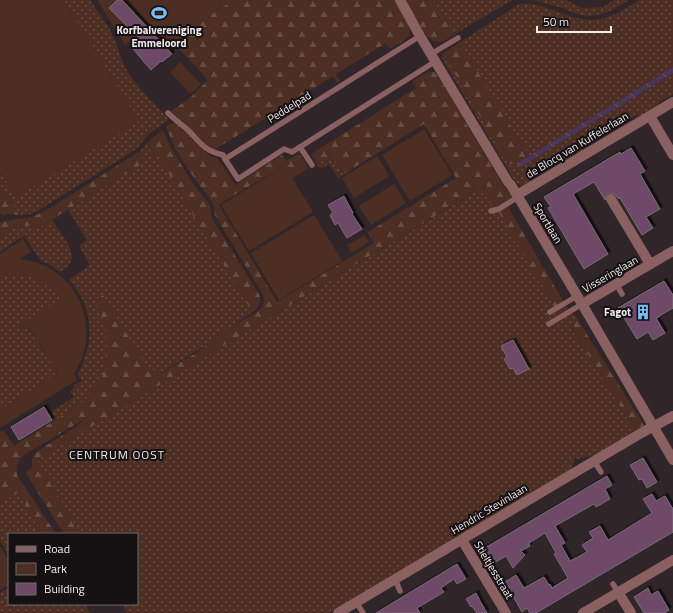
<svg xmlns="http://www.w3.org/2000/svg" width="673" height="613" font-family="'Titillium Web',sans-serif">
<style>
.grass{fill:url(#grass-dots)}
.forest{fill:url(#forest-firs)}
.park{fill:#4c2e23}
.water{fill:url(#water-waves)}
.building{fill:#6e4a68;stroke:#766c74;filter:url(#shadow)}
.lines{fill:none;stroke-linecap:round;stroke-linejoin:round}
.lane{stroke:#8b6060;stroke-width:5.5}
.street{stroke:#8b6060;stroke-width:10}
.labels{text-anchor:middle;stroke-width:4;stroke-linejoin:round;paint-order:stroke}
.poi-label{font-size:11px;font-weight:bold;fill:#f4edef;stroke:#151012}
.street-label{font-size:11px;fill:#f4edef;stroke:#151012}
.neighbourhood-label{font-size:12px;letter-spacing:1px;fill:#f4edef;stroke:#151012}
</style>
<defs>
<pattern id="grass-dots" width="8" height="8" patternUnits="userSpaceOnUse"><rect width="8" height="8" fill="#4c2e23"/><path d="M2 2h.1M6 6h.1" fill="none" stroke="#664d43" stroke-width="1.8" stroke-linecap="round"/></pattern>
<pattern id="forest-firs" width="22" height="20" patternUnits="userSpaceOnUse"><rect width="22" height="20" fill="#4c2e23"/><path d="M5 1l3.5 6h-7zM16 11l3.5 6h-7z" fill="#664d43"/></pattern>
<pattern id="water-waves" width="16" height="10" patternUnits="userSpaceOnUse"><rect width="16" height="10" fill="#4a3559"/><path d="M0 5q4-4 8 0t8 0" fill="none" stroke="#655371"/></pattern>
<filter id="shadow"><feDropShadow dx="2.5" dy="-2.5" stdDeviation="0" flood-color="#0009"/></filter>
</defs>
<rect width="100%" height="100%" fill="#302629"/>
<g class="grass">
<path d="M64 0H90C99 14 110 27 116 43 119 52 122 62 127 71 138 89 154 103 168 118V120L150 133 136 149 130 153 39 210 31 214 19 215 0 183V172L16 197 139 121Z"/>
<polygon points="433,0 512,0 455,34"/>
<path d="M532 0H566L581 8 603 7 614 0H629C617 7 604 16 589 16 580 16 570 11 562 8 552 5 542 2 532 0Z"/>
<path d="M639 0H673V67L529 156 460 42C475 33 489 23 504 14 509 11 514 6 520 4 539 0 569 20 591 20 609 20 625 9 639 0Z"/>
<path d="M443 53H444L461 84 509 164H516L522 166 673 73V94L659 102 657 108 641 117 637 115 583 147 582 152 578 154 573 153 531 178 530 183C524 186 519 187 515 181L444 62 442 58Z"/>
<path d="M147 143 154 156 157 153 201 228 247 303 251 313 227 330 218 335 209 343 159 374 146 365 103 296 96 300 106 328 107 349 104 370 102 377 92 392 82 403 56 420 51 412 74 397 70 391 75 387 74 385 82 381 78 374C95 341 94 308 69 280L90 265 79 246 87 240 68 210 143 163C142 158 142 155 140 151L145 146Z"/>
<path d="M323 157C334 159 338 166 344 174L338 178 329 164 320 169 314 159Z"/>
<polygon points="488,184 487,186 482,190 496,208 560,314 568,309 576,316 578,320 570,326 636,432 596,456 585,457 577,459 575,458 571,469 329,613 127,613 122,604 137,604 137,534 80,534 39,464 37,460"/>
<path d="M52 220C59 231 77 251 70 263 68 267 63 270 60 272L49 264 41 261 24 236 0 251V236C12 228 22 221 37 229Z"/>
<path d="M13 274C33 274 49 284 61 299L28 327 57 372 47 381 0 410V275Z"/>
<polygon points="18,493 43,534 9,534 9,555 0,541 0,503"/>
<polygon points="9,588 9,604 85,604 90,613 0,613 0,593"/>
</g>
<g class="forest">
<path d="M233 0H396C400 8 413 27 409 36 406 40 395 46 390 49L386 43 336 74 340 81 337 83 333 76 280 110 284 116 278 120 273 114 217 148 214 149 208 147 190 128 171 111 189 99 208 80 170 39Z"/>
<path d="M404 0H433L455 34C445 41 437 47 427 36Z"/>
<polygon points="460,42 529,156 516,164 508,164 447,60 444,53"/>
<path d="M427 72H434L438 76 504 187 508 189 513 198 505 202 568 309 559 314 496 208 492 207 482 190 487 186V184L37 460 39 464 80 534H64L25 472 32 468V460L35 453 50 443 77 426 88 417 24 455C18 461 14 468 18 477L56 534H43L18 493 0 503V432L3 430 14 446 82 403 92 392 102 377 104 370 107 349 106 328 96 300 103 295 146 365 159 374 149 380 198 352 222 332 256 313 263 307 264 301 263 295 215 215 213 203 195 179 184 163 175 148 166 127 172 123 177 124 187 133 211 157 217 158 235 185 282 155 286 161 298 154 303 159 308 168 292 178 285 166 239 192 219 205 277 302 374 243 368 232 456 178 424 124 344 174C334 160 332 156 314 159L311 154 416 88 412 82Z"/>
<path d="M161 131 164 132 170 146 193 184 207 201 210 206 211 216 213 220 259 294C262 303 260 308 251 313L247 303 201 228 157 154 153 156 147 143Z"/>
<path d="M140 151C143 156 141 158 143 163L37 229C22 221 12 228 0 236V222L11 220 32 217 47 210Z"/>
<polygon points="0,183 19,215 7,214 3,216 0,213"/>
<polygon points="578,320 644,425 636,432 570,325"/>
</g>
<g class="park">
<polygon points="0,0 64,0 139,121 16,197 0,172"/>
<polygon points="97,0 234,0 165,43 148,27 125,45"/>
<polygon points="180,62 201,84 190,94 170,72"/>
<polygon points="424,129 452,175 431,188 403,142"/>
<polygon points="403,142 431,188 410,201 382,155"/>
<polygon points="377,156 389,176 354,198 342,178"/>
<polygon points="285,166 313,212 249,251 221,205"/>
<polygon points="394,184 406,203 371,225 359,206"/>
<polygon points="314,215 342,261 279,300 251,253"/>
<polygon points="365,235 369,242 352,253 347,245"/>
<path d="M23 239 31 252 20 259C34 261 47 265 58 274 89 298 95 342 74 374L77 380 0 428V410L47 381 57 372 29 327 23 330 20 325 61 299C45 278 25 272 0 275V254Z"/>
<polygon points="0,546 9,561 9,585 0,590"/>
</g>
<polygon class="water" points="673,67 673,73 522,166 516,164"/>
<g class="building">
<polygon points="117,0 122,0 172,54 162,62 161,61 151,70 133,49 142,41 109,8"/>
<polygon points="631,148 645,171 640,174 660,209 646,217 653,228 642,235 620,198 619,199 614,194 610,193 606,196 605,200 594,182 573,194 608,254 584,269 548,208 551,207 544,197 620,152 621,154"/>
<polygon points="344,196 353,213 352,214 362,229 347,238 338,223 335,225 330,215 333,213 328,205"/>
<polygon points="664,281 673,295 673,308 659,316 659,317 656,318 665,333 653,340 648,332 637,339 618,308"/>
<polygon points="513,340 529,369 517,375 513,368 510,369 504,359 507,357 501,346"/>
<polygon points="44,407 52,420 19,440 11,427"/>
<polygon points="643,458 657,482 647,488 642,479 639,480 630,465"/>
<polygon points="607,476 612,485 605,489 610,499 596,507 594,504 555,526 565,543 561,545 570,561 587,552 582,545 593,538 589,532 600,526 608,540 652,513 643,499 652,494 656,501 665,496 673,509 673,532 536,613 530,613 527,608 522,612 505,582 516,575 524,588 544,577 549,585 550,584 552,588 568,578 554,554 556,553 545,533 529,543 530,546 521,551 525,555 513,568 506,556 494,563 485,548"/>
<polygon points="457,564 466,579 457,584 454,579 441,588 444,592 417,608 420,613 376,613"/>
<polygon points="648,588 651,595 658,591 669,610 664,613 644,613 634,597"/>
<polygon points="476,593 480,601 487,613 477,613 472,606 471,607 466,599"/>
</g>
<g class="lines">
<g class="lane">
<polyline points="431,54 458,38"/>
<path d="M168 113C174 119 181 124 188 130 200 142 204 151 223 155L225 159 420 36"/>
<polyline points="300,147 312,165"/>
<polyline points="225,159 238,179 284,149 292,152 436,61"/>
<polyline points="491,211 499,209 518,197"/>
<polyline points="616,284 622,294"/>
<polyline points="550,312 577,296"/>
<polyline points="549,324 582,304"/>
<polyline points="594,461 601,472"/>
<polyline points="395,579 400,591"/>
<polyline points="613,584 618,592"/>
<polyline points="356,602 363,613"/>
</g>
<g class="street">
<polyline points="400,0 420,36 508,182 511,185 575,292 673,460"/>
<polyline points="650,116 673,155"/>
<polyline points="517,195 673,102"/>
<polyline points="611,199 650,264"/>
<polyline points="582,304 673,251"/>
<polyline points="462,540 506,613"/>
<polyline points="618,592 631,613"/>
<polyline points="338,613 643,432 673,416"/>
<polyline points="583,613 673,560"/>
</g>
</g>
<defs>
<symbol id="stadium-bare" viewBox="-9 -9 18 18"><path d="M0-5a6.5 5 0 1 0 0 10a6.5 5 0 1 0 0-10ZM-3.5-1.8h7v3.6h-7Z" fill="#74c0f6" stroke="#151012" stroke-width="2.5" paint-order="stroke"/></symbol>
<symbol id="building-bare" viewBox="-9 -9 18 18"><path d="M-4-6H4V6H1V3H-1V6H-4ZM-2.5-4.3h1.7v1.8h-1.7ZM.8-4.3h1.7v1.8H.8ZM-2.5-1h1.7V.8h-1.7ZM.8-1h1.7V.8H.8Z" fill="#74c0f6" stroke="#151012" stroke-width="2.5" paint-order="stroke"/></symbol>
</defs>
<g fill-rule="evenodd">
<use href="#stadium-bare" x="148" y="2" width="22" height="22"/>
<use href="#building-bare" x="632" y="301" width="22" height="22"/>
</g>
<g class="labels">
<g class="poi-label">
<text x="159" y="34">Korfbalvereniging<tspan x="159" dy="13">Emmeloord</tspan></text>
<text x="631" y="316" text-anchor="end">Fagot</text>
</g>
<g class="street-label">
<text transform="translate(289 107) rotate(-32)" y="4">Peddelpad</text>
<text transform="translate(577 145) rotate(-31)" y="4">de Blocq van Kuffelerlaan</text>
<text transform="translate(548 223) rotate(59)" y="4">Sportlaan</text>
<text transform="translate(610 274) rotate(-30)" y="4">Visseringlaan</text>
<text transform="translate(489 509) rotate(-31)" y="4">Hendric Stevinlaan</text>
<text transform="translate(494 570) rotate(59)" y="4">Stieltjesstraat</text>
</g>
<g class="neighbourhood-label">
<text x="117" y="459">CENTRUM OOST</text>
</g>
</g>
<rect x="8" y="533" width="130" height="72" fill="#151012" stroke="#6e686a"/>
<rect x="16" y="546" width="20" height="6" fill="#8b6060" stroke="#6e686a"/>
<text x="44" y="553" font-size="12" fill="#f4edef">Road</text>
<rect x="16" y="563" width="20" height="12" fill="#4c2e23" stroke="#6e686a"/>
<text x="44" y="573" font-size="12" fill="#f4edef">Park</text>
<rect x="16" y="583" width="20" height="12" fill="#6e4a68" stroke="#6e686a"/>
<text x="44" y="593" font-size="12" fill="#f4edef">Building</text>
<path d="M537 26v6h74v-6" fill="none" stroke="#f4edef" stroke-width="2"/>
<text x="543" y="26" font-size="12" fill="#f4edef" stroke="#151012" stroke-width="3" paint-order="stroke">50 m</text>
</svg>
